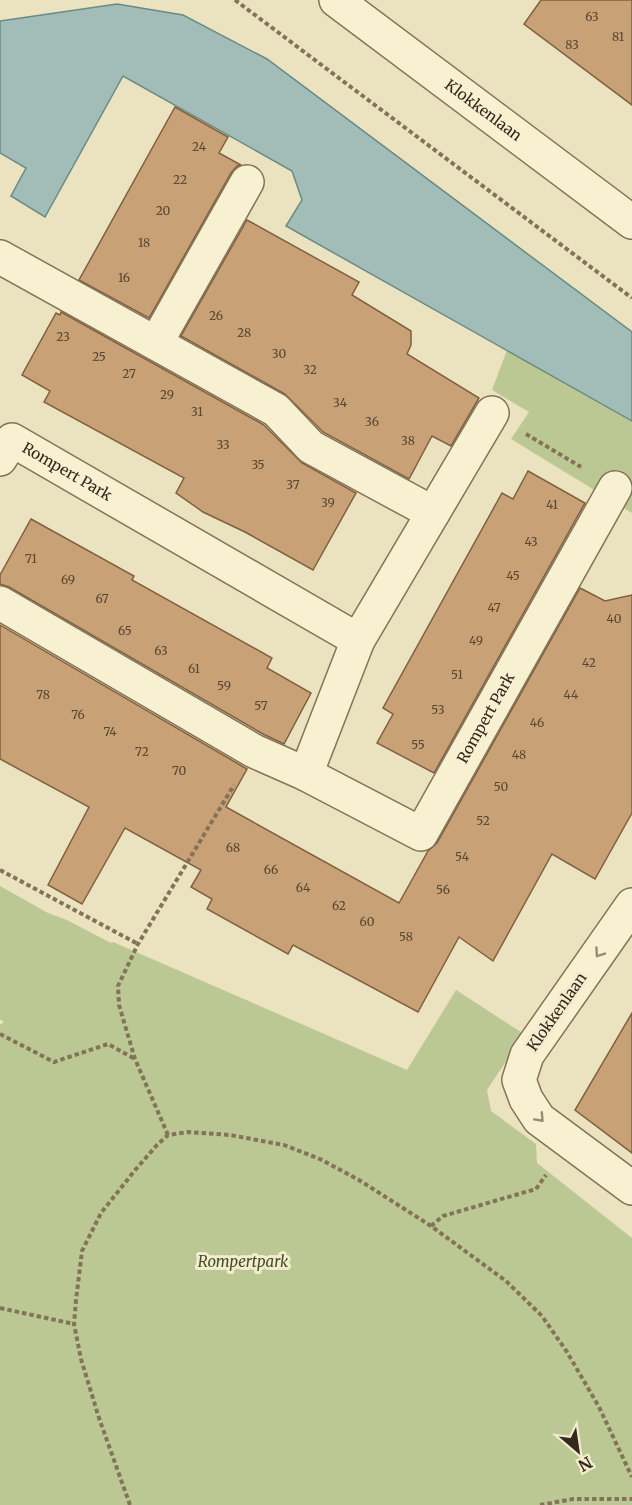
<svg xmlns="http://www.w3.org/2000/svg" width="632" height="1505" font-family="Merriweather,serif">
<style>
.green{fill:#bcc893}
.water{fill:#a2bdb8;stroke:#6a8a85;stroke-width:1.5}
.building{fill:#c8a176;stroke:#80603f;stroke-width:1.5}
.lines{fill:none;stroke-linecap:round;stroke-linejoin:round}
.minor-casing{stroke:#837358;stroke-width:36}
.path{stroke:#837358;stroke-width:4;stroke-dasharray:4.5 3;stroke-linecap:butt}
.minor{stroke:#f7f0d1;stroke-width:33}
.oneway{stroke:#958c76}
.labels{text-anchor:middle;stroke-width:6;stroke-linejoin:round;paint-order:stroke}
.number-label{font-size:12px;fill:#584732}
.street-label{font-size:15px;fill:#33291c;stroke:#f3ecce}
.park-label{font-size:15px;font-style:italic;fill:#3f4e23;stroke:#f3ecce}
</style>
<rect width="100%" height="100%" fill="#ebe3bf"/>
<g class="green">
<polygon points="507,350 632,421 632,513 511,439 529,412 492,390"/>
<polygon points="0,886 48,913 67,920 111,943 113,942 407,1070 456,990 524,1034 487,1090 491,1111 536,1144 537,1163 632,1238 632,1505 0,1505 0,1025 4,1022 0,1019"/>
</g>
<polygon class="water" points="117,4 183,15 267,59 632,332 632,421 286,226 302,200 292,171 123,76 45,217 11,196 26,168 0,153 0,21"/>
<g class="building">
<polygon points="541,0 632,0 632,105 524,24"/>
<polygon points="175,107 228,137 219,153 241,165 237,166 231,173 149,318 79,280"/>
<polygon points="247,220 359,282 352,295 411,331 411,345 407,354 479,398 451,446 432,436 409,479 323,432 285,394 181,336"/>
<polygon points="61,312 264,425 302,463 356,493 313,570 245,532 203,512 176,493 184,478 44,402 50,391 22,375 56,313 60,315"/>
<polygon points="528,471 585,503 434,773 377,743 393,714 383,708 502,493 513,499"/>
<polygon points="31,519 134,576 132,580 272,658 267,668 311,693 284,744 263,734 9,587 0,584 0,575"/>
<polygon points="580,588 605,601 632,595 632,813 595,879 552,854 493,961 459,937 418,1012 293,945 288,954 207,909 212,899 191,887 201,870 125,828 82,904 48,885 89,807 0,759 0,625 247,769 226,807 399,903 428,851 437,843"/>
<polygon points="632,1013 632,1153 575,1110"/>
</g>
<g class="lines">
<defs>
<g id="minor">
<path id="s1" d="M336 0 632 222"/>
<polyline points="0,257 276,410 311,447 433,513"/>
<polyline points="156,343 247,182"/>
<path id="s2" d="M492 413 358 640 306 774 421 834 615 488"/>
<path id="s3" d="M0 459 12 440 358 640"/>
<polyline points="0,603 254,751 306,774"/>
<polyline points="632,905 527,1055 519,1080 526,1099 539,1119 632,1188"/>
</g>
</defs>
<use href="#minor" class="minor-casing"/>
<g class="path">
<polyline points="235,0 632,298"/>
<polyline points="526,434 581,467"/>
<polyline points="0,870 138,944"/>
<polyline points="0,1034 54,1062 108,1044 135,1059"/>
<polyline points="168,1135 135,1059 119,1005 118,986 138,944 234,785"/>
<polyline points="431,1226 443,1216 536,1189 546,1175"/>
<polyline points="0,1308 74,1324"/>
<polyline points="130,1505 99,1418 81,1359 74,1324 76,1300 82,1251 101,1213 136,1169 157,1145 168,1135 188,1132 230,1135 284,1145 320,1159 359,1180 431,1226 506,1281 542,1316 567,1352 599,1407 632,1477"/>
<polyline points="540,1505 573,1499 632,1499"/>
</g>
<use href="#minor" class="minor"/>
</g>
<defs><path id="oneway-chevron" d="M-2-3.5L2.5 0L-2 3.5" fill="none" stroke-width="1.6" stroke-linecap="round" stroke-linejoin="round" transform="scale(1.5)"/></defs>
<g class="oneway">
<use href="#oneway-chevron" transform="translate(599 953) rotate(125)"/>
<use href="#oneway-chevron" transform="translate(540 1118) rotate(47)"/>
</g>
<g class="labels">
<g class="number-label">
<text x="592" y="21">63</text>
<text x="618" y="41">81</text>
<text x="572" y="49">83</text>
<text x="199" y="151">24</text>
<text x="180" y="184">22</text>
<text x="163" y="215">20</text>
<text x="144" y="247">18</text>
<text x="124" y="282">16</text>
<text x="216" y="320">26</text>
<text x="244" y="337">28</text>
<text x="63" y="341">23</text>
<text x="279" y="358">30</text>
<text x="99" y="361">25</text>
<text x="310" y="374">32</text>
<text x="129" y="378">27</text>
<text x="167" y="399">29</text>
<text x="340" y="407">34</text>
<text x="197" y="416">31</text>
<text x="372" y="426">36</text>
<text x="408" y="445">38</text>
<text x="223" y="449">33</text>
<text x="258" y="469">35</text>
<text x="293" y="489">37</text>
<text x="328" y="507">39</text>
<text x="552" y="509">41</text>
<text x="531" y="546">43</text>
<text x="31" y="563">71</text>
<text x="513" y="580">45</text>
<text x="68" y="584">69</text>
<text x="102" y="603">67</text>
<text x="494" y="612">47</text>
<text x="614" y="623">40</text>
<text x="125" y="635">65</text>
<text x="476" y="645">49</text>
<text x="161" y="655">63</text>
<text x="589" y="667">42</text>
<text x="194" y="673">61</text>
<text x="457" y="679">51</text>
<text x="224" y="690">59</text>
<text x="43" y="699">78</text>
<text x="571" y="699">44</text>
<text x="261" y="710">57</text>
<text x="438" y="714">53</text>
<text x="78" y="719">76</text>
<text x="537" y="727">46</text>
<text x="110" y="736">74</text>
<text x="418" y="749">55</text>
<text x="142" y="756">72</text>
<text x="519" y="759">48</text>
<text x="179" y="775">70</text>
<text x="501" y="791">50</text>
<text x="483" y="825">52</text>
<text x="233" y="852">68</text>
<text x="462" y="861">54</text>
<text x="271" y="874">66</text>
<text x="303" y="892">64</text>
<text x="443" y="894">56</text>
<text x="339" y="910">62</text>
<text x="367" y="926">60</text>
<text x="406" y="941">58</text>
</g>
<g class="street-label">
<text dy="5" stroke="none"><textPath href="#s1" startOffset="184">Klokkenlaan</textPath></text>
<text dy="5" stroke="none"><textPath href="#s3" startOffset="86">Rompert Park</textPath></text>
<text dy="5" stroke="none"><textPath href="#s2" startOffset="670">Rompert Park</textPath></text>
<text transform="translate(557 1012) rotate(-55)" y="5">Klokkenlaan</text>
</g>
<g class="park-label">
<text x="243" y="1267">Rompertpark</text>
</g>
</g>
<g transform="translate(578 1451) rotate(151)" stroke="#f3ecce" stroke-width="4.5" paint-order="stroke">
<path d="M0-4.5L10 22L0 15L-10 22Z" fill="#33291c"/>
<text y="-9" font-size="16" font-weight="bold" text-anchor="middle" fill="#33291c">N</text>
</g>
</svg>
